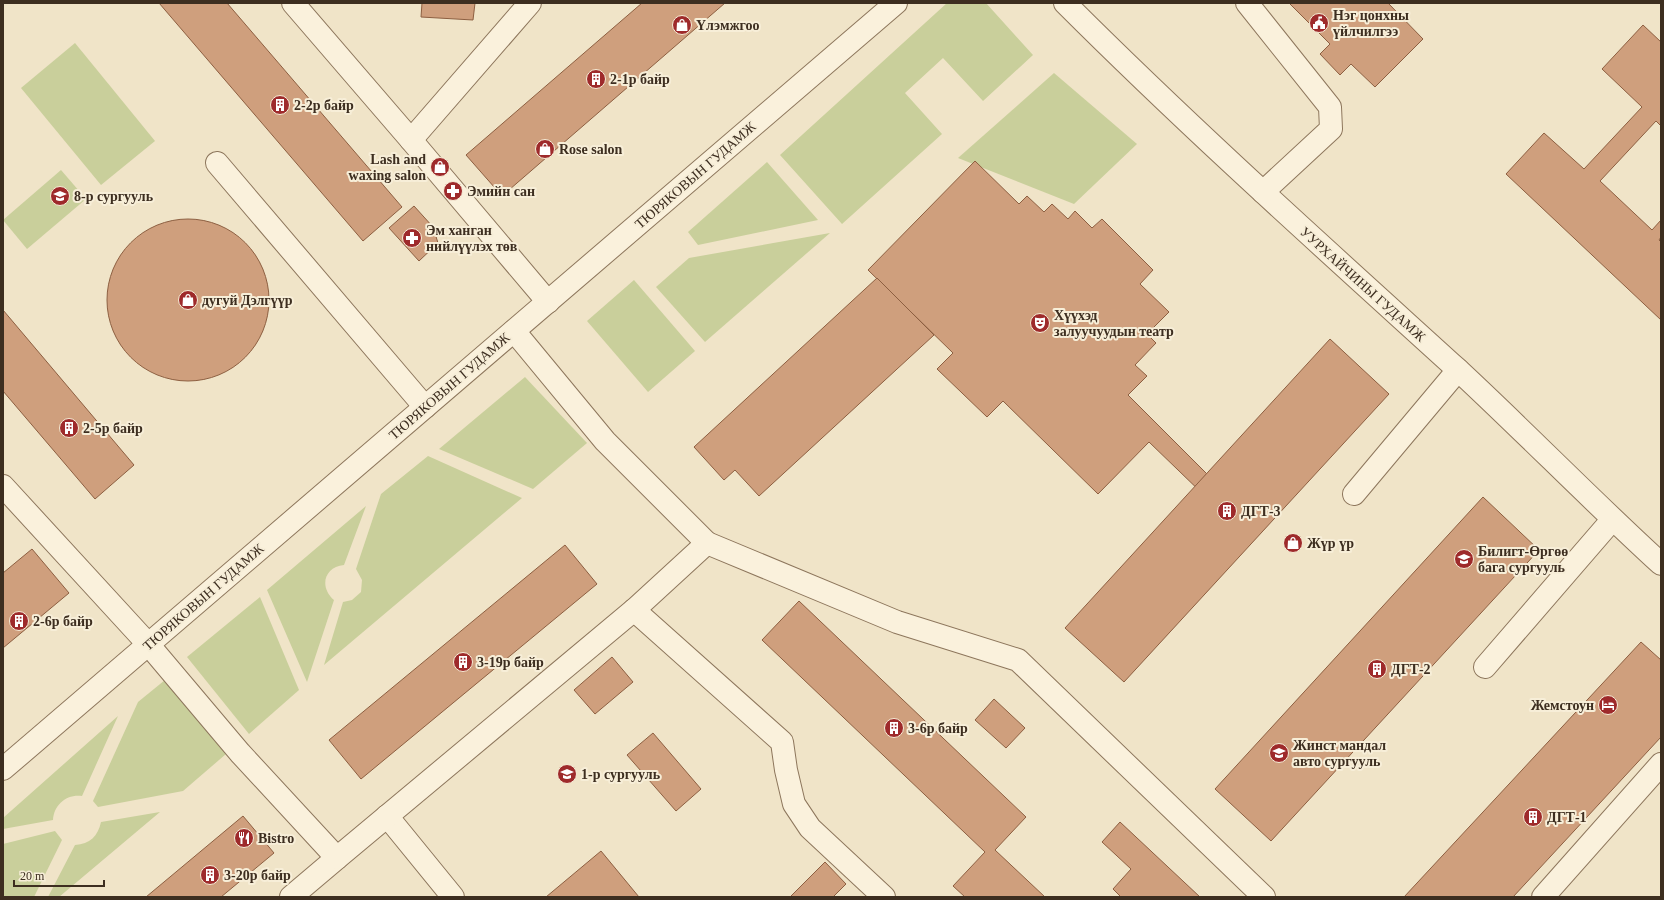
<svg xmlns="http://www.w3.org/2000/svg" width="1664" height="900" font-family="Georgia,serif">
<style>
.green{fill:#c9cf9b}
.building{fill:#cf9f7d;stroke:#8d5f41}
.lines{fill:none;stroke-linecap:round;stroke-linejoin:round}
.minor-casing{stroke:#8d765c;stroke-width:24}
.minor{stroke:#faf1dc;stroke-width:22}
.labels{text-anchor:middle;stroke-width:4;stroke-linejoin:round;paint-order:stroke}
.poi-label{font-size:14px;font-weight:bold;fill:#3d2e20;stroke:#f7eed8;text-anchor:start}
.street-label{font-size:14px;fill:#3d2e20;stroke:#f7eed8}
</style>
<rect width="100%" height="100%" fill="#f0e4c8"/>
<g class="green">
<polygon points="947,3 986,3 1033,55 983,101 943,58 905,93 942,134 842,224 780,155"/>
<polygon points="75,43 155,141 101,185 21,88"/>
<polygon points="1054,73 1137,144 1074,204 958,158"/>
<polygon points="767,162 818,220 698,245 688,232"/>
<polygon points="61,170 86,199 27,249 3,220"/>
<polygon points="830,233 705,342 656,287 689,258"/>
<polygon points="634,280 695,351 648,392 587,321"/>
<polygon points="525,377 587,443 533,489 439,449"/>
<polygon points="428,456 522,498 324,665 343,602 352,600 361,592 362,580 356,569 381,494"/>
<path d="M366 506 344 565C324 567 319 587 334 600L307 682 267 590Z"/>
<polygon points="260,597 299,690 249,734 187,657"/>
<polygon points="165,680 226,754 183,791 98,807 93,801 138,702"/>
<path d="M118 716 82 796C66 794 54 805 53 820L3 829V818Z"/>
<path d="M160 812 59 897H48L75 845C90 844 98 836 101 822Z"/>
<polygon points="55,831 62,840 34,897 3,897 3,844"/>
</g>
<g class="building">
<polygon points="159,3 227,3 402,207 363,241"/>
<polygon points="422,3 475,3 473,20 421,17"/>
<polygon points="642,3 725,3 502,196 466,155"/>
<polygon points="1289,3 1388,3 1423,39 1375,87 1351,64 1340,75 1320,54 1330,44"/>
<polygon points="1643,25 1661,42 1661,126 1656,121 1600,181 1652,230 1661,220 1661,237 1659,240 1661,242 1661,320 1506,174 1544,133 1584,169 1642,107 1602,69"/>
<polygon points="975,161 1019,204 1027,196 1044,212 1052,204 1068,219 1075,211 1092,228 1102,219 1153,270 1140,284 1169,312 1147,334 1156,343 1135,365 1147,376 1128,395 1219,486 1207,498 1149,442 1098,494 1003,401 987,417 937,369 953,353 868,270"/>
<polygon points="414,206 433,227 438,243 419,261 389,228"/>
<circle cx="188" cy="300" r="81"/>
<polygon points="877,278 934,335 759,496 735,470 724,480 694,447"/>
<polygon points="3,310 134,465 95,499 3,391"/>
<polygon points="1330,339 1389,394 1124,682 1065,628"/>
<polygon points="1483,497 1539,550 1271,841 1215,789"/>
<polygon points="565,545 597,584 361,779 329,740"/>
<polygon points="32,549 69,593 3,648 3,573"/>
<polygon points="799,601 1026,817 995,850 1045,897 965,897 953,886 985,852 762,640"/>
<polygon points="1641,642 1661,660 1661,737 1513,897 1404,897"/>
<polygon points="612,657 633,682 595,714 574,690"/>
<polygon points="994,699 1025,728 1006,748 975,720"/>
<polygon points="653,733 701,789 676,811 627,755"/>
<polygon points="243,816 274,853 221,897 146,897"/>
<polygon points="1120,822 1200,897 1121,897 1113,889 1131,869 1102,842"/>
<polygon points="601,851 639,897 546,897"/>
<polygon points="825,862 846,884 833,897 792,897 791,896"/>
</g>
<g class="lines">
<defs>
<g id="minor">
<polyline points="293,3 411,140 548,302"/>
<path d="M1065 3C1191 129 1324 248 1456 368 1525 432 1591 500 1661 564"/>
<polyline points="1247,3 1330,107 1331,129 1263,192"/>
<polyline points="411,140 530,3"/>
<polyline points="217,163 425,407"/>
<polyline points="3,486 148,644 240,753 337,858 291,897"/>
<polyline points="1354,494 1458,370"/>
<polyline points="707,543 897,622 1018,660 1264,897"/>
<polyline points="634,610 782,742 786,770 794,804 810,828 884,897"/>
<polyline points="1485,667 1612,520"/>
<polyline points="3,769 896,3"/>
<polyline points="387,816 453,897"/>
<polyline points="337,858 634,610 707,543 605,441 514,331"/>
<polyline points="1543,897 1661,764"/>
</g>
</defs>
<use href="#minor" class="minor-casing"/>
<use href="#minor" class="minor"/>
</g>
<defs>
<symbol id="civic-disc" viewBox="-11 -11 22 22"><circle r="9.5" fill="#9e2a2b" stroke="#f7eed8"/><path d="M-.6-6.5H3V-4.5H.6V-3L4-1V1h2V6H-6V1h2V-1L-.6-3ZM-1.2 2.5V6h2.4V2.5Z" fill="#fff"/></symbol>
<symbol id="shop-disc" viewBox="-11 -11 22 22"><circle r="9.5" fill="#9e2a2b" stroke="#f7eed8"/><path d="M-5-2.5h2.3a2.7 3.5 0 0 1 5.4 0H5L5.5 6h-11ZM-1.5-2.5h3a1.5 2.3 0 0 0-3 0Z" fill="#fff"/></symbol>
<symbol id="building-disc" viewBox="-11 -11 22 22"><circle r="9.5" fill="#9e2a2b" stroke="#f7eed8"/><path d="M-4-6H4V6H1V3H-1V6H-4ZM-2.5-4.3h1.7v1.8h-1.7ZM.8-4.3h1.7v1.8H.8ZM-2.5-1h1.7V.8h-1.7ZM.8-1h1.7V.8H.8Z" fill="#fff"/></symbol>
<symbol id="pharmacy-disc" viewBox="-11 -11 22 22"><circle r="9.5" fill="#9e2a2b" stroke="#f7eed8"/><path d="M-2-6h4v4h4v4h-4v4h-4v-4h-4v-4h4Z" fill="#fff"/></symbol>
<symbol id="school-disc" viewBox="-11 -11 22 22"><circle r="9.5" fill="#9e2a2b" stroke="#f7eed8"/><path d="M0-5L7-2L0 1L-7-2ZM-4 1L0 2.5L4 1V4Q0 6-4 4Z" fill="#fff"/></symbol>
<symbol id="theatre-disc" viewBox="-11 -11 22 22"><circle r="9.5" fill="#9e2a2b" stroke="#f7eed8"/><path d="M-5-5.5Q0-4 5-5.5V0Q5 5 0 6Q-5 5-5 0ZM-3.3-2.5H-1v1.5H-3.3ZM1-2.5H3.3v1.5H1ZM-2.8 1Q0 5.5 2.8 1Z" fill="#fff"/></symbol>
<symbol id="hotel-disc" viewBox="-11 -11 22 22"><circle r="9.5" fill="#9e2a2b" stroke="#f7eed8"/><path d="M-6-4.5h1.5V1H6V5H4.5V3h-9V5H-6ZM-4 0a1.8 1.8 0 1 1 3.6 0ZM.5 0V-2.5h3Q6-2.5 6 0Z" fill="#fff"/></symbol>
<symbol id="restaurant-disc" viewBox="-11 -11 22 22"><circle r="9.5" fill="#9e2a2b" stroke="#f7eed8"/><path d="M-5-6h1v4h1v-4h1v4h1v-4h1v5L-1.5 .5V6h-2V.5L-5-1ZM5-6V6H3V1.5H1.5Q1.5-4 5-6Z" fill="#fff"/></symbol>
</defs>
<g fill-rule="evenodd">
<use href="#civic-disc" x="1308" y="12" width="22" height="22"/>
<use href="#shop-disc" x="671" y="14" width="22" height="22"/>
<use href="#building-disc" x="585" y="68" width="22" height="22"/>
<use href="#building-disc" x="269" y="94" width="22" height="22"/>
<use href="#shop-disc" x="534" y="138" width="22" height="22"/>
<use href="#shop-disc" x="429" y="156" width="22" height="22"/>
<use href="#pharmacy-disc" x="442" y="180" width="22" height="22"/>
<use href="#school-disc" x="49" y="185" width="22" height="22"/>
<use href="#pharmacy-disc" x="401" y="227" width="22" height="22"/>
<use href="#shop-disc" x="177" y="289" width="22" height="22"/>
<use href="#theatre-disc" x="1029" y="312" width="22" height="22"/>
<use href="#building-disc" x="58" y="417" width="22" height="22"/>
<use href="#building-disc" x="1216" y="500" width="22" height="22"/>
<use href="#shop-disc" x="1282" y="532" width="22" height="22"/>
<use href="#school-disc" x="1453" y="548" width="22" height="22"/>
<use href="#building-disc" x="8" y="610" width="22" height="22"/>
<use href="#building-disc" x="452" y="651" width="22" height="22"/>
<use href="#building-disc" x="1366" y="658" width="22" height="22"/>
<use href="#hotel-disc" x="1597" y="694" width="22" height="22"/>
<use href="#building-disc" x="883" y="717" width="22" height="22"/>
<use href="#school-disc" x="1268" y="742" width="22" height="22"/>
<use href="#school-disc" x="556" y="763" width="22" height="22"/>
<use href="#building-disc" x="1522" y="806" width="22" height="22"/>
<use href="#restaurant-disc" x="233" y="827" width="22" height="22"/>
<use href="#building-disc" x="199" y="864" width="22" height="22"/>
</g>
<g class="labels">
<g class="poi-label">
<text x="1333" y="20">Нэг цонхны<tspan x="1333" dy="16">үйлчилгээ</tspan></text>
<text x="696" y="30">Үлэмжгоо</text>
<text x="610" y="84">2-1р байр</text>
<text x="294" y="110">2-2р байр</text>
<text x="559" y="154">Rose salon</text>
<text x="426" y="164" text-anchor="end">Lash and<tspan x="426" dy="16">waxing salon</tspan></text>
<text x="467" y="196">Эмийн сан</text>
<text x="74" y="201">8-р сургууль</text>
<text x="426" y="235">Эм ханган<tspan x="426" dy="16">нийлүүлэх төв</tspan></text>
<text x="202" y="305">дугуй Дэлгүүр</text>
<text x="1054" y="320">Хүүхэд<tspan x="1054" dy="16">залуучуудын театр</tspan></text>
<text x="83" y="433">2-5р байр</text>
<text x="1241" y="516">ДГТ-3</text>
<text x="1307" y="548">Жүр үр</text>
<text x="1478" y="556">Билигт-Өргөө<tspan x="1478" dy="16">бага сургууль</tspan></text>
<text x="33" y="626">2-6р байр</text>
<text x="477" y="667">3-19р байр</text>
<text x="1391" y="674">ДГТ-2</text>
<text x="1594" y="710" text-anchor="end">Жемстоун</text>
<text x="908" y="733">3-6р байр</text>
<text x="1293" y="750">Жинст мандал<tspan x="1293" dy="16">авто сургууль</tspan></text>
<text x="581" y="779">1-р сургууль</text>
<text x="1547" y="822">ДГТ-1</text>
<text x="258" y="843">Bistro</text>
<text x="224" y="880">3-20р байр</text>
</g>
<g class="street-label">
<text transform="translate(695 175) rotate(-41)" y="5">ТЮРЯКОВЫН ГУДАМЖ</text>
<text transform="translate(1363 284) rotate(42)" y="5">УУРХАЙЧИНЫ ГУДАМЖ</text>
<text transform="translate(449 386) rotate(-41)" y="5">ТЮРЯКОВЫН ГУДАМЖ</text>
<text transform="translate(203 597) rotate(-41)" y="5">ТЮРЯКОВЫН ГУДАМЖ</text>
</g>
</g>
<rect width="1664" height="900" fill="none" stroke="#3d2e20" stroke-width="8"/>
<path d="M14 880v6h90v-6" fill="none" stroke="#3d2e20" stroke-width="2"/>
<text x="20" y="880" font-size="12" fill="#3d2e20" stroke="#f7eed8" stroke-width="3" paint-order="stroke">20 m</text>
</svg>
